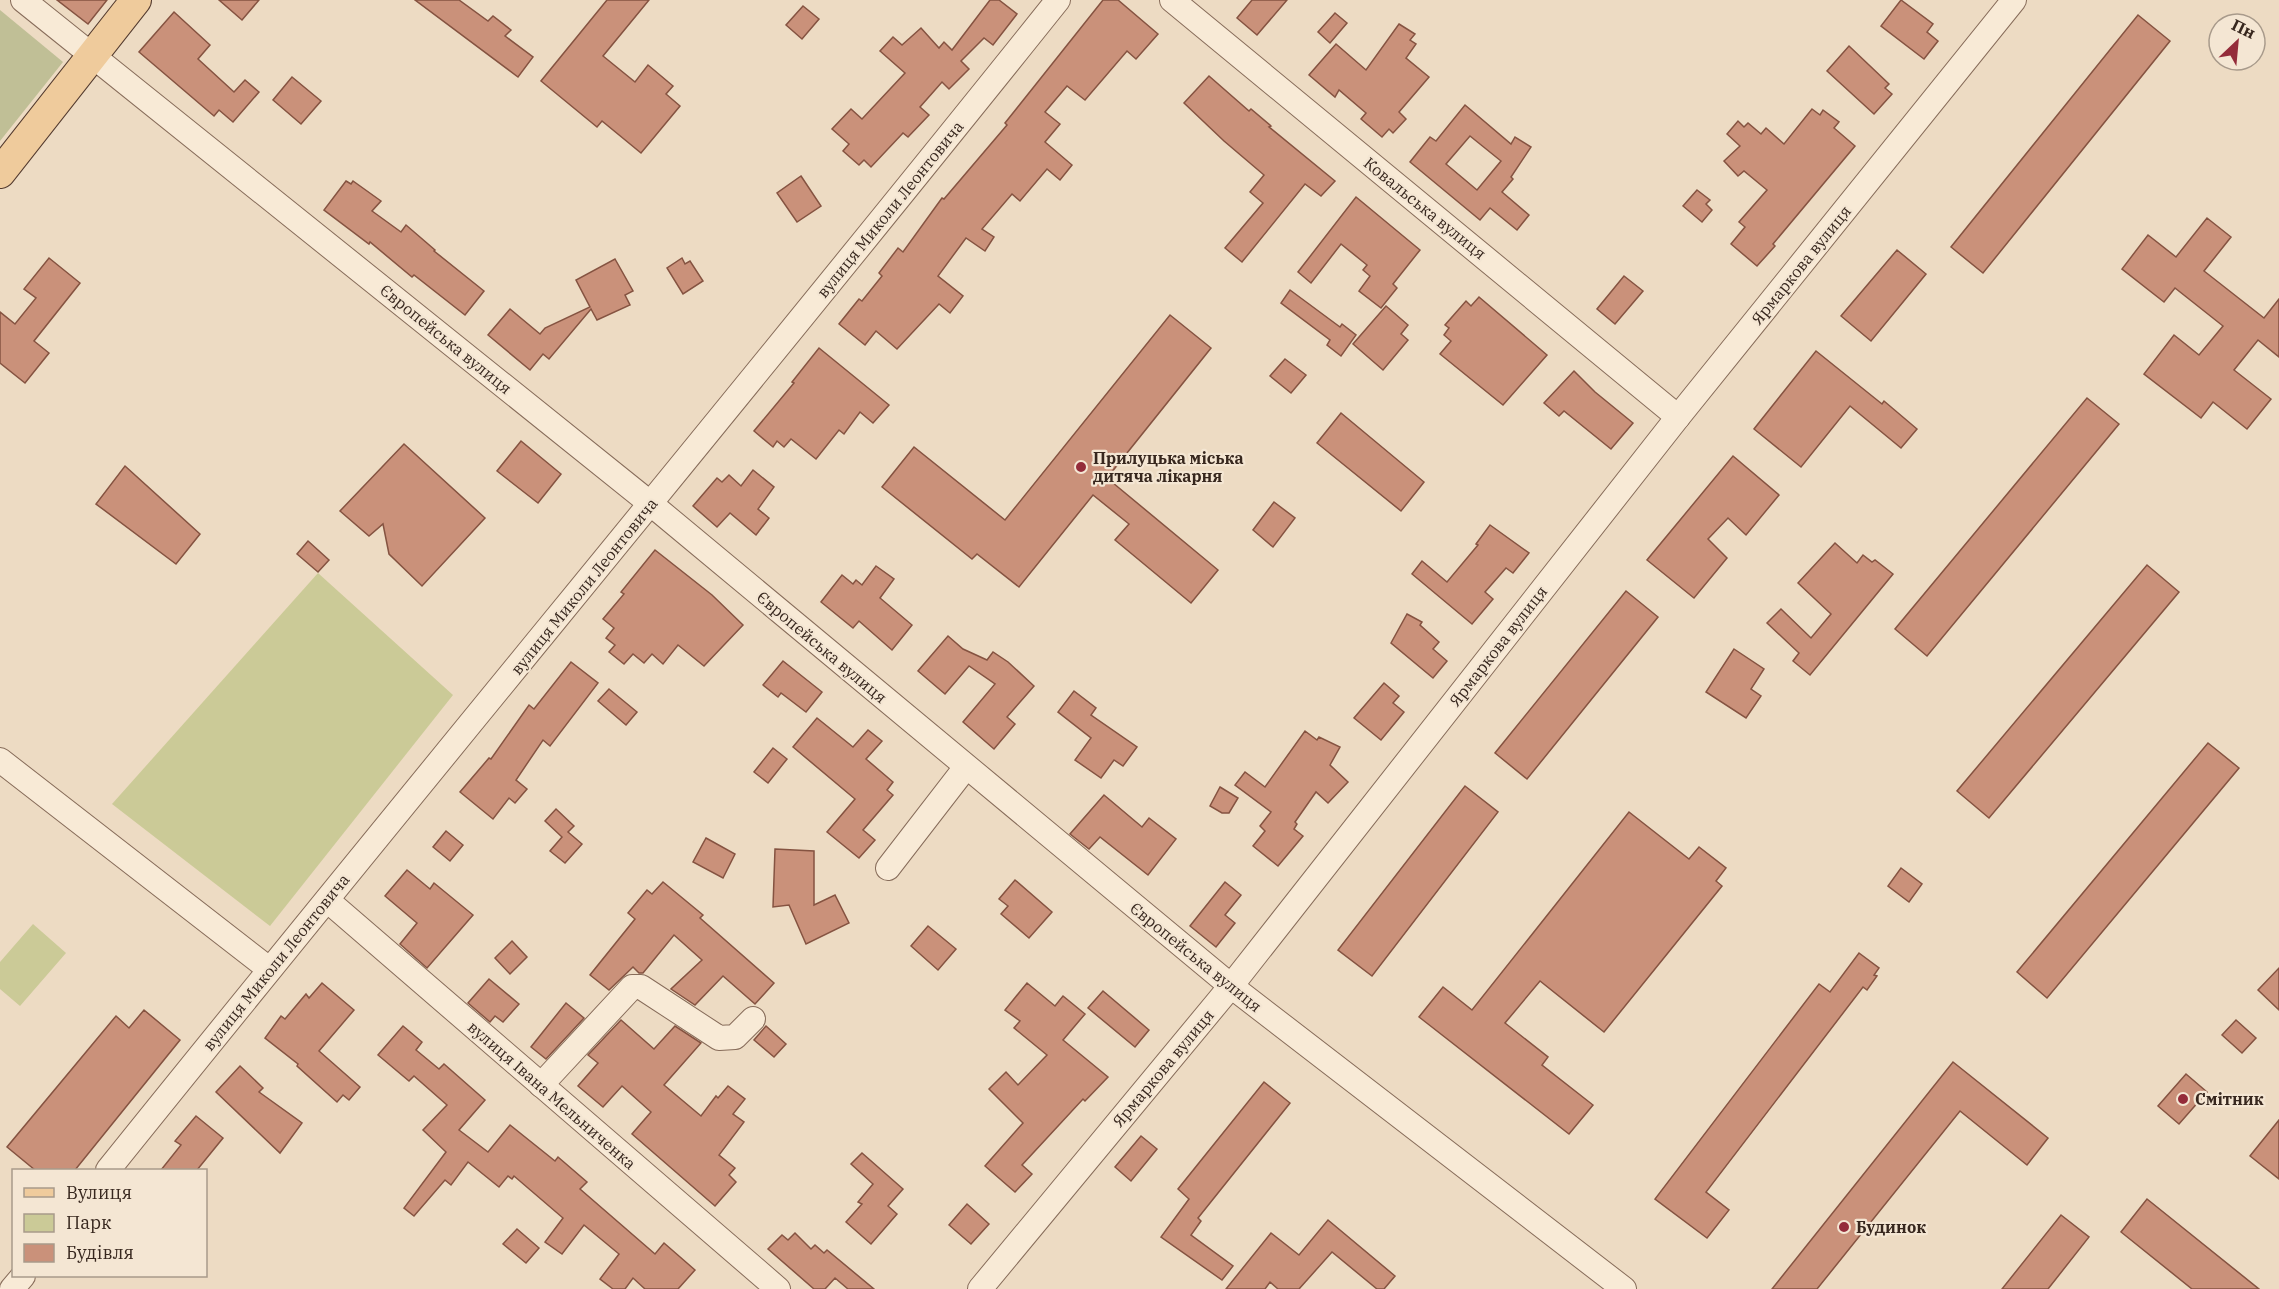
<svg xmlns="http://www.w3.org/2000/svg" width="2279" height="1289" font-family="'IBM Plex Serif',serif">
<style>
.green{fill:#cbca97}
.cemetery{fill:#c0bf96}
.building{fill:#ca917a;stroke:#855341;stroke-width:1.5;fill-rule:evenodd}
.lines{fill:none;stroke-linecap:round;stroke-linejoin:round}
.minor-casing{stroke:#876c5a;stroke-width:26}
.major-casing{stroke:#543b2f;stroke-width:32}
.minor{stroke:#f8ead6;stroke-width:24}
.major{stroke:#efcb9c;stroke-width:30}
.poi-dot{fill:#942c3a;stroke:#f4e6d3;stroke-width:2}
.labels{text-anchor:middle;stroke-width:4.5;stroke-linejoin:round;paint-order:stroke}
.street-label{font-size:16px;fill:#37271e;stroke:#f4e6d3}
.poi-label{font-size:16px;font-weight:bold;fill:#37271e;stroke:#f4e6d3;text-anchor:start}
</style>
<rect width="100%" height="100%" fill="#eddbc3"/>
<g class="green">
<polygon points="318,573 453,695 270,926 112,804"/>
<polygon points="33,924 66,953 20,1006 0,989 0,962"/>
</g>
<polygon class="cemetery" points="0,10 63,62 0,141"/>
<g class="building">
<polygon points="57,0 107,0 88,24"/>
<polygon points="219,0 259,0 242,20"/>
<polygon points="415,0 459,0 488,21 493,16 511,30 505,36 533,57 518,77"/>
<polygon points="607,0 649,0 603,56 635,82 648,65 673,86 666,94 680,106 641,153 602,121 597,127 541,81"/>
<polygon points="990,0 999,0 1017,14 993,45 984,38 961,61 969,69 949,89 942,82 920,107 929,115 908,137 903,133 871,167 864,160 859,165 843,151 849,144 832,129 851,109 862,119 905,73 880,51 893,37 902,45 921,28 939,48 944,42 952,50"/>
<polygon points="1103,0 1118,0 1158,34 1136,59 1127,51 1085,100 1067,86 1045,112 1060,124 1045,142 1072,165 1060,180 1047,169 1020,201 1012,194 982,229 994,237 985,251 966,238 938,276 963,296 950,313 939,304 897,349 876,331 865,345 839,324 859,299 862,301 882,276 879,273 898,248 903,252 942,198 944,199 1007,125 1005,123"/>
<polygon points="1252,0 1287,0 1257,35 1237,18"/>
<polygon points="1901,0 1933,24 1927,32 1938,41 1924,59 1881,26"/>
<polygon points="803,6 819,19 802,39 786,25"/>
<polygon points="174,12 210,45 198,59 234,92 245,80 259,92 233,122 219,110 214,116 139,52"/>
<polygon points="1335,13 1347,23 1330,43 1318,32"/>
<polygon points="2138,15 2170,41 1983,273 1951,247"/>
<polygon points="1399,24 1415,34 1410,40 1416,44 1406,58 1429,77 1399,112 1406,119 1393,133 1389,129 1382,137 1361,119 1366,113 1339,90 1335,97 1309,75 1336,44 1366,70"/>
<polygon points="1849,46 1889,84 1885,88 1892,94 1874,114 1827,71"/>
<polygon points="1209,76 1249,111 1251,109 1271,126 1269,127 1335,181 1321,196 1305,184 1242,262 1225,248 1263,203 1250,192 1264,175 1224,141 1184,103"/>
<polygon points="292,77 321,101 301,124 273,100"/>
<path d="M1465 105 1511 144 1515 137 1531 147 1511 177 1513 179 1502 192 1529 215 1517 230 1490 208 1480 220 1410 162 1430 137 1436 141ZM1470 136 1501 161 1477 190 1446 164Z"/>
<polygon points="1812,109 1820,115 1823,110 1839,122 1834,128 1855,146 1773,244 1775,246 1757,266 1731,244 1745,227 1739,222 1767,190 1744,171 1738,176 1724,161 1740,146 1727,134 1738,121 1744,127 1748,123 1761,134 1766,128 1784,144"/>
<polygon points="801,176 821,206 797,222 777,193"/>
<polygon points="346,181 351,184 353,181 381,201 372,211 401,232 406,225 435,250 434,251 484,291 465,315 414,275 412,277 370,242 369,244 324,210"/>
<polygon points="1697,190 1710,200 1706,204 1712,210 1702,222 1683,206"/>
<polygon points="1356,197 1420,250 1393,284 1397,288 1381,308 1359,291 1370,276 1363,270 1367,265 1341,244 1311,283 1298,272"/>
<polygon points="2207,218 2231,237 2204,271 2264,318 2279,299 2279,357 2258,340 2234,370 2271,399 2247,429 2213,402 2201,418 2144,374 2174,335 2199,355 2223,326 2175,288 2164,302 2122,269 2148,235 2176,257"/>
<polygon points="1897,250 1926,274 1871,341 1841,316"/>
<polygon points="49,258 80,283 34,341 49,353 25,383 0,363 0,312 15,324 36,298 24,289"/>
<polygon points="682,258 685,264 690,261 703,281 683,294 667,268"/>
<polygon points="615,259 633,291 625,295 630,305 597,320 591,309 549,359 543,354 530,370 488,335 510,309 540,334 545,328 590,307 576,280"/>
<polygon points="1624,276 1643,291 1615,324 1597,309"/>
<polygon points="1290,290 1340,327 1342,324 1356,335 1341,356 1327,345 1330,340 1281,303"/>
<polygon points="1479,297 1547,355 1503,405 1440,354 1451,341 1444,335 1449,328 1445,325 1466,301 1471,306"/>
<polygon points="1386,306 1408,325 1401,334 1408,340 1383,370 1353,344"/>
<polygon points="1170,315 1211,348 1107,478 1218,570 1191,603 1115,540 1129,524 1093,495 1019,587 977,554 972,559 882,487 914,447 1005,520"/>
<polygon points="819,348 889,405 873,423 860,412 844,434 839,430 816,459 791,439 784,447 777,441 773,447 754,431 794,383 792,382"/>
<polygon points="1816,351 1882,404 1884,401 1917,429 1901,448 1850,406 1801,467 1754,429"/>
<polygon points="1285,359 1306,375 1291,393 1270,376"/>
<polygon points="1574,371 1595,392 1633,423 1611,449 1564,411 1559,416 1544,403"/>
<polygon points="2087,398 2119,424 1927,656 1895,629"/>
<polygon points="1341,413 1424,482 1401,511 1317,443"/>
<polygon points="521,441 561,474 538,503 497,471"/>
<polygon points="404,444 485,518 422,586 389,554 383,524 369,536 340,511"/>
<polygon points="1733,456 1779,495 1746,535 1728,518 1708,539 1727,558 1694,598 1647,560"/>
<polygon points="125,466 200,534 176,564 96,504"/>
<polygon points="753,470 774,487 758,509 769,518 756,535 730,513 717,527 693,506 717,478 722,482 729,475 741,486"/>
<polygon points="1274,502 1295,518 1273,547 1253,530"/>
<polygon points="1490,525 1529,553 1513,573 1506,568 1485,592 1493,599 1472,624 1412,574 1422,561 1447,582 1478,545 1476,544"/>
<polygon points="308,541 329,560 318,572 297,554"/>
<polygon points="1835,543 1857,563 1863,555 1872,562 1875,560 1893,574 1810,675 1793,661 1799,653 1767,623 1781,609 1811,638 1831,614 1798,583"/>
<polygon points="655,550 712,595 743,625 704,666 678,645 663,664 652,654 644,663 633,654 624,664 609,652 615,645 606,638 614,628 603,619 624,594 621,592"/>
<polygon points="2147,565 2179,592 1989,818 1957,791"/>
<polygon points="876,566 894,579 880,598 912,625 892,650 859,621 853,628 821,602 842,575 853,584 856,580 862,585"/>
<polygon points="1626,591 1658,617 1527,779 1495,753"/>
<polygon points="1407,614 1422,622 1420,625 1439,642 1433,649 1447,661 1433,678 1391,643"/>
<polygon points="948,636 963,649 987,660 993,652 1008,662 1034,686 1007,717 1015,724 994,749 963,722 995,684 969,666 945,694 918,671"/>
<polygon points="1734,649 1764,669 1751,689 1761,696 1746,718 1706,692"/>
<polygon points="783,661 822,692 806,712 781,693 778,697 763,685"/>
<polygon points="571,662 598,683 550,746 543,740 516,780 527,789 515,803 509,798 493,819 460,792 489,758 491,759 529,705 534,709"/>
<polygon points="1384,683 1399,696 1393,703 1404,712 1381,740 1354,718"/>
<polygon points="609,689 637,712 626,725 598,701"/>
<polygon points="1074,691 1096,708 1091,715 1137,747 1123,766 1114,760 1101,778 1075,760 1091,738 1058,712"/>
<polygon points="817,718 853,747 868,730 882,741 866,759 893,782 887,790 893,795 863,830 875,840 859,858 827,832 855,799 793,747"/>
<polygon points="1305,731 1317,740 1319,737 1340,747 1330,765 1348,782 1328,803 1316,792 1295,822 1297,824 1294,829 1303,836 1278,866 1253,846 1265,831 1260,826 1271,812 1235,785 1245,772 1265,787"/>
<polygon points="2208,743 2239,768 2047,998 2017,972"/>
<polygon points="773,748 787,759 768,783 754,772"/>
<polygon points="1465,786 1498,812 1372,976 1338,950"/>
<polygon points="1220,787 1238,798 1229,813 1222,813 1210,806"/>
<polygon points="1104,795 1142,827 1149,818 1176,839 1148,875 1100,837 1089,849 1070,834"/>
<polygon points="556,809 574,826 568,832 582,844 565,863 550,851 562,837 545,821"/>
<polygon points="1629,812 1689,859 1699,847 1726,868 1716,881 1722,886 1604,1032 1540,981 1505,1023 1548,1057 1542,1065 1593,1105 1569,1134 1419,1017 1443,987 1472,1010"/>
<polygon points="446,831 463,845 450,861 433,847"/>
<polygon points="706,838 735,854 723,878 693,862"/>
<polygon points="775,849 814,851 814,905 835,895 849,923 806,944 789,905 773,907"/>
<polygon points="1901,868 1922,884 1909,902 1888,886"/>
<polygon points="407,870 430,889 434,883 473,915 427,968 400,944 417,923 385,896"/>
<polygon points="1015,880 1052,912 1029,938 1001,914 1008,906 999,899"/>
<polygon points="663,882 703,915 700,918 774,983 755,1004 723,976 695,1005 671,989 702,960 674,935 643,973 639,973 633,967 609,990 590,975 635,919 628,913 647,890 652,894"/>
<polygon points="1225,882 1241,895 1225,915 1235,923 1216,947 1190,926"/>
<polygon points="928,926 956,949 938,970 911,946"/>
<polygon points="512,941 527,957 510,974 495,958"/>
<polygon points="1859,953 1879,968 1874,975 1877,976 1867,990 1863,987 1706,1192 1729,1210 1707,1238 1655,1199 1819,984 1830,992"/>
<polygon points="2279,968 2279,1010 2258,990"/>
<polygon points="489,979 519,1004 503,1022 495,1016 490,1022 468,1003"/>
<polygon points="322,983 354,1010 319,1051 360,1087 349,1100 343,1095 337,1102 297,1066 298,1064 265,1038 281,1016 285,1019 306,994 309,998"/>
<polygon points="1027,983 1055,1006 1063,996 1085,1014 1063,1040 1108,1077 1085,1101 1083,1099 1022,1165 1032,1174 1015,1192 985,1166 1023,1123 989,1089 1006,1072 1018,1085 1047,1055 1014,1028 1020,1021 1005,1010"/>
<polygon points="1103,991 1149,1030 1135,1047 1088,1008"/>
<polygon points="566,1003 584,1018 546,1059 531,1047"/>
<polygon points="144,1010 180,1040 75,1170 35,1170 7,1147 116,1016 129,1028"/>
<polygon points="621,1020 654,1049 675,1026 701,1043 664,1085 701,1116 716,1096 718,1098 728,1086 745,1099 733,1114 744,1122 719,1155 735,1168 729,1175 736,1182 715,1206 632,1134 651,1112 622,1086 603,1107 578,1086 598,1063 588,1055"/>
<polygon points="2236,1020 2256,1038 2242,1053 2222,1035"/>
<polygon points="403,1026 422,1042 416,1050 439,1069 444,1064 485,1100 459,1130 488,1152 510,1125 555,1161 558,1157 587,1182 580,1189 655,1254 664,1243 695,1270 678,1289 645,1289 633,1278 625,1289 613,1289 600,1279 619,1254 584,1225 562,1254 545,1242 563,1218 514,1176 512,1179 508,1176 499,1187 468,1162 451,1185 445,1180 414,1216 404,1208 446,1152 423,1130 447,1105 414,1076 409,1081 378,1055"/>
<polygon points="766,1026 786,1044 774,1057 754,1040"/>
<polygon points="1953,1062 2048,1138 2027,1165 1960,1111 1817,1289 1772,1289"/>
<polygon points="240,1066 263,1088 259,1092 302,1123 280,1153 216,1092"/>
<polygon points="2186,1074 2207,1092 2179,1124 2158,1106"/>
<polygon points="1264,1082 1290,1103 1198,1218 1201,1221 1191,1235 1233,1266 1222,1280 1161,1237 1189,1199 1178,1189"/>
<polygon points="196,1116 223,1138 197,1170 161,1170 181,1145 175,1141"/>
<polygon points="2279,1120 2279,1179 2250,1156"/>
<polygon points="1141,1136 1157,1149 1131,1181 1115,1167"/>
<polygon points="862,1153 903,1189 888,1206 897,1214 871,1244 846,1222 862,1204 858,1202 873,1184 851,1164"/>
<polygon points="2147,1199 2259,1289 2192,1289 2121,1232"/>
<polygon points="967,1204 989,1224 971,1244 949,1225"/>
<polygon points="2061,1215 2089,1237 2048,1289 2002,1289"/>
<polygon points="1328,1220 1395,1276 1384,1289 1377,1289 1332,1252 1299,1289 1278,1289 1270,1282 1265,1289 1226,1289 1271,1233 1299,1255"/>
<polygon points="517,1229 539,1248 526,1263 503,1244"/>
<polygon points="795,1233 811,1249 815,1245 824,1253 827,1250 874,1289 848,1289 835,1278 825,1289 814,1289 768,1249 782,1235 788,1240"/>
</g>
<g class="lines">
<defs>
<g id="minor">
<polyline points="23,0 651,504 1231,986 1624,1289"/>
<polyline points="1172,0 1678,417"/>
<polyline points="0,760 269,969"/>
<polyline points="888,868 966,767"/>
<polyline points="327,900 778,1289"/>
<polyline points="541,1085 632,987 641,987 719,1038 735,1037 753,1019"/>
<path d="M108 1170C422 779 744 393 1058 0"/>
<polyline points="12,1289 23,1276"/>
<polyline points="980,1289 1231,986 1678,417 2014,0"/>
</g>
<polyline id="major" points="0,173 136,0"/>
</defs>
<use href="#minor" class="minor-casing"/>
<use href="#major" class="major-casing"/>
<use href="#minor" class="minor"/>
<use href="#major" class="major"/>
</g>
<g class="poi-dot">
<circle cx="1081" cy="467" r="6"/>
<circle cx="2183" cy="1099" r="6"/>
<circle cx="1844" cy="1227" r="6"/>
</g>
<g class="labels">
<g class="street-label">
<text transform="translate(1425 208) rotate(39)" y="6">Ковальська вулиця</text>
<text transform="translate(890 209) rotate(-51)" y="6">вулиця Миколи Леонтовича</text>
<text transform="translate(1801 265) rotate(-51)" y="6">Ярмаркова вулиця</text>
<text transform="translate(446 339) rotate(39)" y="6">Європейська вулиця</text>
<text transform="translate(584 586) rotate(-51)" y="6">вулиця Миколи Леонтовича</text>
<text transform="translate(1498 646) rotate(-52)" y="6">Ярмаркова вулиця</text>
<text transform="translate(822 647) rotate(40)" y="6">Європейська вулиця</text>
<text transform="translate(1196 957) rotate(39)" y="6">Європейська вулиця</text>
<text transform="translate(276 962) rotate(-51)" y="6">вулиця Миколи Леонтовича</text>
<text transform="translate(1163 1068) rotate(-50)" y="6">Ярмаркова вулиця</text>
<text transform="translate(552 1095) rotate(41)" y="6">вулиця Івана Мельниченка</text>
</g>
<g class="poi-label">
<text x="1093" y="464">Прилуцька міська<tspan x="1093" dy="18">дитяча лікарня</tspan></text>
<text x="2195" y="1105">Смітник</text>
<text x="1856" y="1233">Будинок</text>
</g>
</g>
<rect x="12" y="1169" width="195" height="108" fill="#f4e6d3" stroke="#a89a8b" stroke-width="1.5"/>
<rect x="24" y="1188" width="30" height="9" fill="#efcb9c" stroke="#a89a8b" stroke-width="1.5"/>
<text x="66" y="1199" font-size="18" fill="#37271e">Вулиця</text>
<rect x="24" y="1214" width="30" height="18" fill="#cbca97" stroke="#a89a8b" stroke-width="1.5"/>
<text x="66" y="1229" font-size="18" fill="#37271e">Парк</text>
<rect x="24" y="1244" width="30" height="18" fill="#ca917a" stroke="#a89a8b" stroke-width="1.5"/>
<text x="66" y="1259" font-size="18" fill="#37271e">Будівля</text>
<g transform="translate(2237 42) rotate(26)"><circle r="28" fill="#f4e6d3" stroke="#a89a8b" stroke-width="1.5"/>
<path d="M0-4.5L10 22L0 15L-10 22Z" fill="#942c3a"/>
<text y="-9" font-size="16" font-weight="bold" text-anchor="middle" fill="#37271e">Пн</text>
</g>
</svg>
